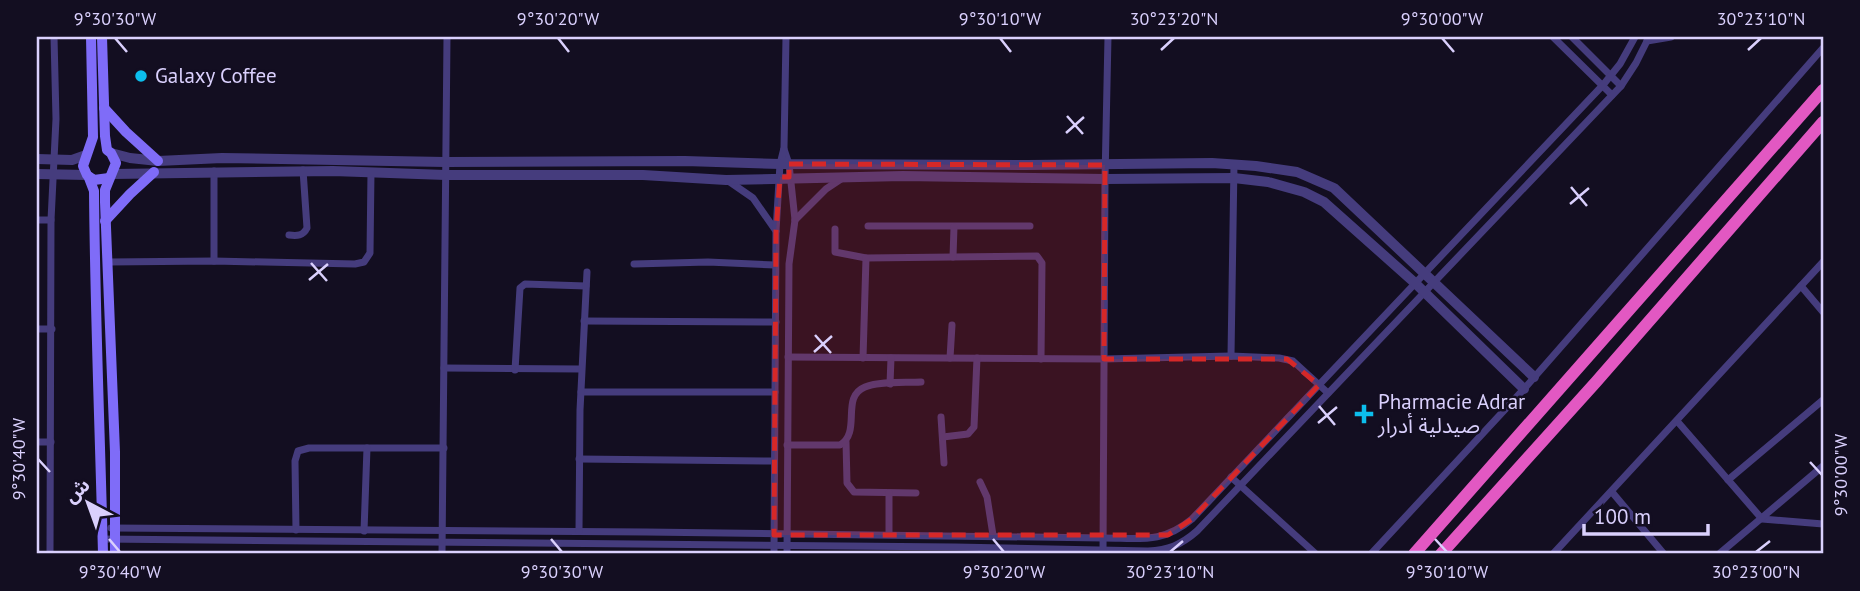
<svg xmlns="http://www.w3.org/2000/svg" width="1860" height="591" font-family="'PT Sans','Noto Sans Arabic',sans-serif">
<style>
.lines{fill:none;stroke-linecap:round;stroke-linejoin:round}
.minor{stroke:#453c7d;stroke-width:7}
.tertiary{stroke:#453c7d;stroke-width:10}
.secondary{stroke:#7f6cf8;stroke-width:10}
.trunk{stroke:#e258c2;stroke-width:12}
.marked{fill:#d62828;fill-opacity:0.2;stroke:#d62828;stroke-width:5;stroke-dasharray:14 9;stroke-linejoin:round}
.ticks{fill:none;stroke:#dad0fd;stroke-width:2.5}
.poi-dot{fill:#0cbeed;stroke:#130e21;stroke-width:2.5}
.labels{text-anchor:middle;stroke-width:5;stroke-linejoin:round;paint-order:stroke}
.poi-label{font-size:21px;fill:#dad0fd;stroke:#130e21;text-anchor:start}
.neatline{fill:none;stroke:#dad0fd;stroke-width:2.5}
.ticks-label{font-size:18px;text-anchor:middle;fill:#dad0fd}
</style>
<rect width="100%" height="100%" fill="#130e21"/>
<g class="lines">
<g class="minor">
<polyline points="1553,37 1612,95"/>
<polyline points="1572,37 1621,86"/>
<polyline points="1647,41 1671,37"/>
<polyline points="784,149 789,164 795,220 789,264 787,554"/>
<polyline points="214,171 214,261"/>
<polyline points="727,180 753,198 776,231"/>
<polyline points="37,220 51,220"/>
<polyline points="795,220 826,189 844,177"/>
<polyline points="868,226 1030,226"/>
<polyline points="835,229 835,252 866,258 1037,256 1042,263 1041,359"/>
<path d="M289 235C297 236 303 236 307 228L303 170"/>
<polyline points="953,257 954,227"/>
<polyline points="109,262 214,261 355,264 364,262 370,253 371,172"/>
<polyline points="634,264 708,262 775,265"/>
<polyline points="1801,286 1823,312"/>
<polyline points="584,321 776,322"/>
<polyline points="37,329 52,329"/>
<polyline points="1231,356 1234,164"/>
<polyline points="788,357 1104,359 1231,356 1279,358 1293,361 1328,393"/>
<polyline points="863,358 866,258"/>
<polyline points="950,358 952,325"/>
<polyline points="444,368 581,369"/>
<polyline points="515,370 520,288 525,284 586,286"/>
<polyline points="890,384 891,358"/>
<polyline points="581,392 775,392"/>
<polyline points="941,417 944,463"/>
<polyline points="1677,421 1762,519 1823,524"/>
<polyline points="943,437 968,434 974,427 977,358"/>
<polyline points="37,442 51,442"/>
<polyline points="846,442 847,483 854,492 916,493"/>
<path d="M787 445H840C862 432 840 397 865 387 881 381 904 383 921 382"/>
<polyline points="579,459 774,461"/>
<polyline points="1231,477 1316,554"/>
<polyline points="1728,480 1823,400"/>
<polyline points="980,482 987,497 993,535"/>
<polyline points="1612,492 1664,554"/>
<path d="M111 528 646 532 1103 538C1140 538 1162 544 1192 519L1603 85 1620 64 1635 37"/>
<polyline points="296,530 295,461 298,451 309,448 444,448"/>
<polyline points="364,531 367,448"/>
<polyline points="579,531 580,410 587,272"/>
<polyline points="889,534 889,493"/>
<path d="M102 539 955 547 1148 551C1168 550 1181 545 1197 531L1621 86 1636 63 1649 37"/>
<polyline points="50,554 51,220 56,119 54,37"/>
<polyline points="442,554 447,37"/>
<polyline points="774,554 776,231 780,164 784,148 786,37"/>
<polyline points="1103,554 1105,179 1108,37"/>
<polyline points="1371,554 1524,389 1823,48"/>
<polyline points="1553,554 1823,262"/>
<polyline points="1719,554 1823,466"/>
</g>
<g class="tertiary">
<polyline points="111,153 130,158 158,161 222,158 445,162 685,161 780,164 1027,165 1212,163 1256,166 1297,172 1334,188 1534,377"/>
<polyline points="37,159 72,160 86,155"/>
<polyline points="37,174 87,175"/>
<polyline points="113,174 333,171 446,175 643,175 726,180 903,176 1105,179 1234,178 1268,182 1304,192 1324,202 1415,283 1524,389"/>
</g>
<g class="secondary">
<polyline points="91,37 93,137 83,166 87,175 94,180 109,178"/>
<polyline points="102,37 105,136 107,150 111,153 116,163 105,190 105,202 115,452 115,554"/>
<polyline points="104,108 126,132 158,161"/>
<path d="M89 178 94 191C95 312 100 433 103 554"/>
<polyline points="105,221 130,194 154,172"/>
</g>
<g class="trunk">
<polyline points="1414,554 1823,90"/>
<polyline points="1441,554 1596,382 1823,122"/>
</g>
</g>
<path class="marked" d="M789 164 1105 165 1104 359H1287L1319 385 1192 519 1168 535H774L776 231 780 177H789Z"/>
<path class="ticks" d="M115 38 127 52M558 38 569 52M1000 38 1011 52M1442 38 1454 52M1161 50 1174 38M1748 50 1761 38M1067 116 1083 134M1066 133 1084 117M1571 187 1587 206M1570 204 1589 188M311 263 327 281M309 280 328 264M815 335 831 353M814 352 832 336M1319 406 1335 425M1318 423 1337 407M38 459 50 472M1810 462 1822 475M109 539 120 552M551 539 562 552M993 539 1004 552M1435 539 1447 552M1170 552 1183 541M1756 552 1770 541"/>
<g class="poi-dot">
<circle cx="141" cy="76" r="7"/>
<path d="M1360.5 403.5h7v7h7v7h-7v7h-7v-7h-7v-7h7z"/>
</g>
<g class="labels">
<g class="poi-label">
<text x="155" y="83">Galaxy Coffee</text>
<text x="1378" y="409">Pharmacie Adrar<tspan x="1378" dy="24">صيدلية أدرار</tspan></text>
</g>
</g>
<rect width="1860" height="591" fill="none" stroke="#130e21" stroke-width="77"/>
<g transform="translate(88 503) rotate(319)" stroke="#130e21" stroke-width="5" paint-order="stroke">
<path d="M0-5L12 26L0 18L-12 26Z" fill="#dad0fd"/>
<text y="-10" font-size="19" font-weight="bold" text-anchor="middle" fill="#dad0fd">ش</text>
</g>
<path d="M1584 524v10h124v-10" fill="none" stroke="#dad0fd" stroke-width="3.5"/>
<text x="1594" y="524" font-size="21" fill="#dad0fd" stroke="#130e21" stroke-width="5" paint-order="stroke">100 m</text>
<rect x="38" y="38" width="1784" height="514" class="neatline"/>
<g class="ticks-label">
<text x="115" y="25">9°30'30"W</text>
<text x="558" y="25">9°30'20"W</text>
<text x="1000" y="25">9°30'10"W</text>
<text x="1174" y="25">30°23'20"N</text>
<text x="1442" y="25">9°30'00"W</text>
<text x="1761" y="25">30°23'10"N</text>
<text transform="translate(19 459) rotate(-90)" y="6">9°30'40"W</text>
<text transform="translate(1841 475) rotate(-90)" y="6">9°30'00"W</text>
<text x="120" y="578">9°30'40"W</text>
<text x="562" y="578">9°30'30"W</text>
<text x="1004" y="578">9°30'20"W</text>
<text x="1170" y="578">30°23'10"N</text>
<text x="1447" y="578">9°30'10"W</text>
<text x="1756" y="578">30°23'00"N</text>
</g>
</svg>
